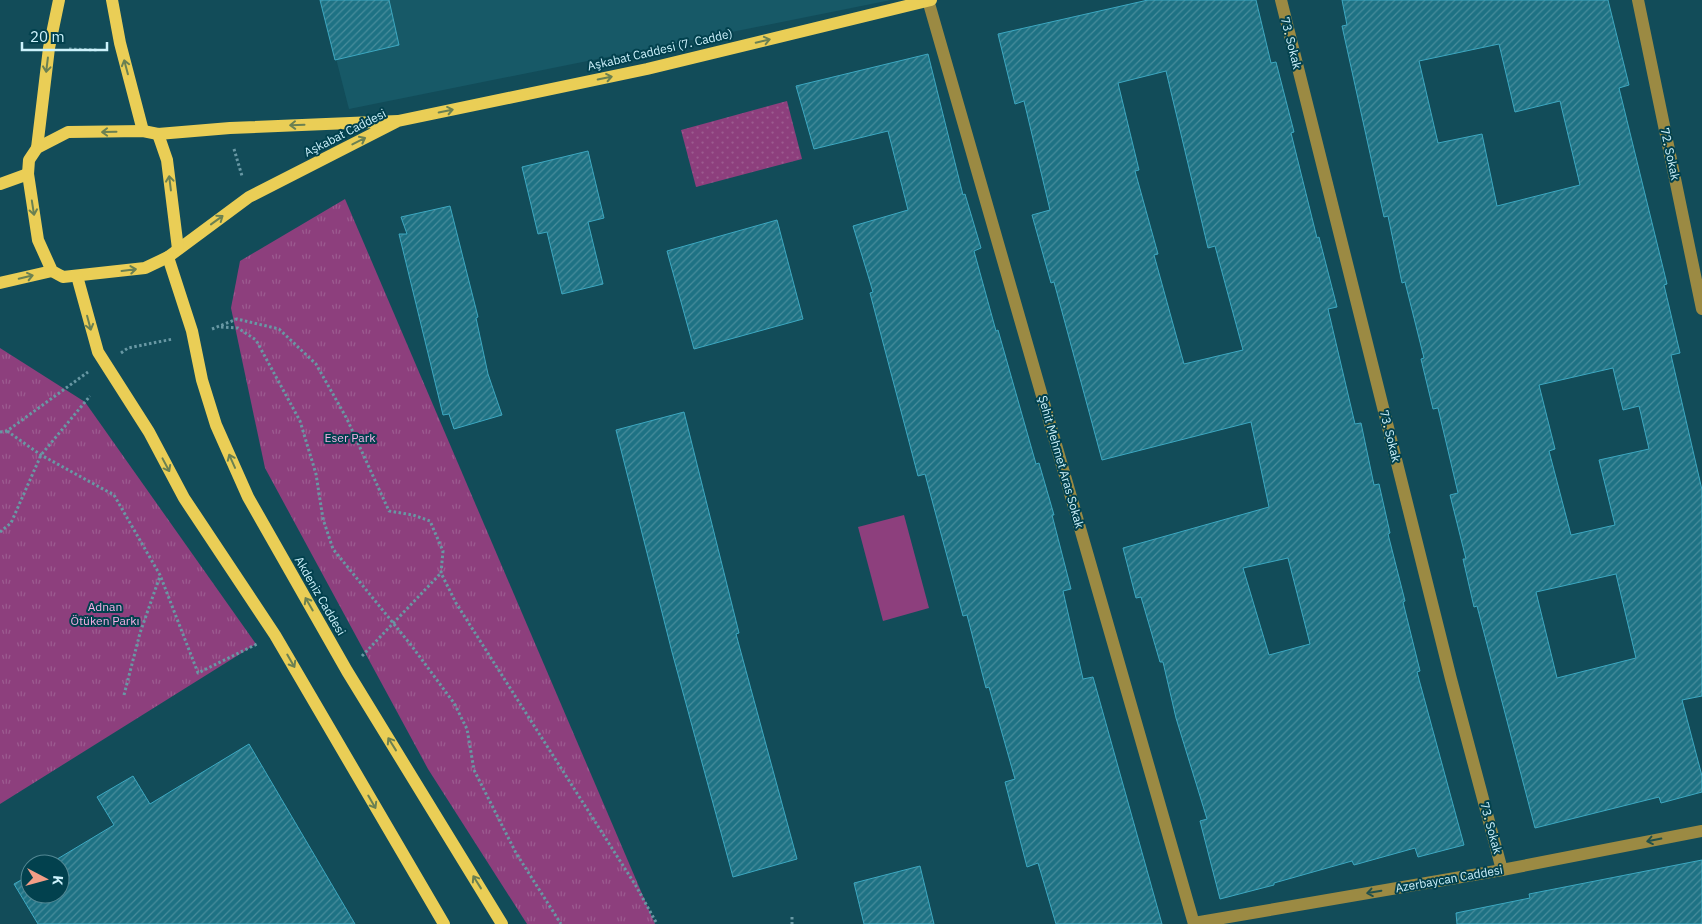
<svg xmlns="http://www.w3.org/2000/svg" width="1702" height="924" font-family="'IBM Plex Sans',sans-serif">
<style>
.built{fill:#175967}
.grass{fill:#8d3f7d}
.park{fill:url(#park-tufts)}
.garden{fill:url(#garden-dots)}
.building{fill:url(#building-hatch);stroke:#3da8c1;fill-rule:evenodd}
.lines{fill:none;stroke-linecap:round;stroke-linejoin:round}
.path{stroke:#6898a4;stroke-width:3;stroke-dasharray:2.5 2.5;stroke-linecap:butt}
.minor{stroke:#9b8a43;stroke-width:12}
.major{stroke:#eace56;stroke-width:12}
.oneway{stroke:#6a8052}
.oneway2{stroke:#21504c}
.labels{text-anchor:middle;stroke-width:4;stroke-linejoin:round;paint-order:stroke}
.street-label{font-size:12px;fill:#cdf2fc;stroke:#02414e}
.park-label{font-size:12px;fill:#f7b0e5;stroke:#02414e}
</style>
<defs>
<pattern id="park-tufts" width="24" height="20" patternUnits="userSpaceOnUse" patternTransform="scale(1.25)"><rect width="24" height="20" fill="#8d3f7d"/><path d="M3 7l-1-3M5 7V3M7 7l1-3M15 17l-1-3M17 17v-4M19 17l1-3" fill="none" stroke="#9c5b90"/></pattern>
<pattern id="garden-dots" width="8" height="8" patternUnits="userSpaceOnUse" patternTransform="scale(1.25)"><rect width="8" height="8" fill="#8d3f7d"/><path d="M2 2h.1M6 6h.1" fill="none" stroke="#9c5b90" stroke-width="1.8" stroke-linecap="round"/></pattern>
<pattern id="building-hatch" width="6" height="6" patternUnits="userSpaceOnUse" patternTransform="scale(1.25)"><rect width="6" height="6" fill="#1e7284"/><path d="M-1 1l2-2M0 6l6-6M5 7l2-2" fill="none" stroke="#488d9c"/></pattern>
</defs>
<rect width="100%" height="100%" fill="#124c59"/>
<polygon class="built" points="321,0 891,0 349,109"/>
<polygon class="grass" points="904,515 929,608 883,621 858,527"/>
<g class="park">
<polygon points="345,199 655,924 527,924 428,769 265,468 231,308 240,261"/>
<polygon points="0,348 85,402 256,644 0,804"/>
</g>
<polygon class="garden" points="787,101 802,159 696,187 681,130"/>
<g class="building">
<polygon points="320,0 389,0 399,45 335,60"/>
<path d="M1148 0H1256L1271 63 1276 62 1294 132 1291 133 1317 238 1319 237 1337 307 1328 309 1355 424 1361 423 1374 485 1379 484 1390 533 1388 534 1405 601 1403 602 1420 671 1417 672 1464 845 1418 857 1415 848 1354 865 1352 861 1274 883V885L1220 899 1200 821 1207 819 1176 718 1163 662H1160L1141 597 1136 598 1123 548 1269 507 1251 422 1102 460 1054 282 1051 283 1032 215 1050 210 1024 101 1015 104 998 34ZM1166 71 1208 248 1215 246 1243 350 1184 364 1154 255 1158 254 1135 171 1139 170 1118 83ZM1288 558 1310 644 1269 655 1243 568Z"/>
<path d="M1342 0H1608L1629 85 1619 88 1667 284 1664 285 1680 353 1671 355 1702 490V696L1682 700 1702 776V792L1661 803 1659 797 1535 828 1477 606 1474 607 1463 559H1466L1450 495 1458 493 1438 408 1433 409 1421 359 1424 358 1405 282 1402 283 1388 216 1384 217 1342 26 1347 25ZM1499 44 1515 112 1560 101 1580 185 1497 206 1482 134 1438 143 1419 61ZM1613 368 1623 410 1639 406 1649 449 1599 460 1615 525 1571 535 1549 451 1555 449 1539 385ZM1616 574 1636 658 1557 678 1536 592Z"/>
<polygon points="928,54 963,195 965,194 981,248 974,251 996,331 998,330 1036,464 1039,463 1054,515 1052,515 1071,589 1063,591 1083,679 1093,677 1162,924 1056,924 1038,863 1027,867 1005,782 1015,779 989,687 986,688 967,615 963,616 925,474 918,476 870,293 873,292 853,226 908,210 888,131 814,149 796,86"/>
<polygon points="588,151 604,218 588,222 603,284 562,294 547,232 538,234 522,167"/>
<polygon points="450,206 478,317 476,318 488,374 502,415 454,429 449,414 443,415 399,234 407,234 401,217"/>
<polygon points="777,220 803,319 694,349 667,251"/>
<polygon points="684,412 739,633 736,634 797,859 733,877 672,652 616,430"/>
<polygon points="249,744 355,924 38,924 14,884 30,875 30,894 60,894 60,864 49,864 114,825 97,797 133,776 150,804"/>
<polygon points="1702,860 1702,924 1457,924 1456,913 1530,898 1529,894"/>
<polygon points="920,866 934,924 864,924 854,883"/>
</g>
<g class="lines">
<g class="path">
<polyline points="69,49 98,50"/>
<polyline points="234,149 242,176"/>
<polyline points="221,327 238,328 256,340 300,421 316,474 323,519 333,549 411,645 454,703 467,729 474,770 516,853 561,924"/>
<polyline points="212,329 237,319 279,329 316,364 347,419 389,511 413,515 430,521 443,551 441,573 456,603 636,886 657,924"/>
<polyline points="121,353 128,348 173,339"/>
<polyline points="7,431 41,455 114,495 160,575 198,673 257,644"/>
<polyline points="0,432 7,431 88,372"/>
<polyline points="0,532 11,523 41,455 90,396"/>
<polyline points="362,656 441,573"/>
<polyline points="124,695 140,633 160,576"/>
<polyline points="792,917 792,924"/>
</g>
<g class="minor">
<polyline points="928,0 1194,924"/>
<polyline points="1281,0 1451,679 1502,870"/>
<polyline points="1638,0 1702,309"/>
<polyline points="1194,923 1502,870 1702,831"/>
</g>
<g class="major">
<polyline points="112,0 120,43 143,131"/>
<polyline points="398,121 249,197 168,257 145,268 63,277 52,271 38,240 28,174 29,160 37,148 68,132 143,131 158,134 230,128 398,121 647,69 931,0"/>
<polyline points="158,134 167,160 178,249"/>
<polyline points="37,148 49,48 59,0"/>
<polyline points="0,184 28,174"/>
<polyline points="168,257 192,331 202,380 216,425 248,497 347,671 502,924"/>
<polyline points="77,276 98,352 149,432 184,498 275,635 444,924"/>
<polyline points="0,283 52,271"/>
</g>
</g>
<defs><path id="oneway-shaft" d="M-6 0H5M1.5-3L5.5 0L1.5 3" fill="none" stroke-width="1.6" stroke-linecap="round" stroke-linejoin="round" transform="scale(1.25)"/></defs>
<g class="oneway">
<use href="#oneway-shaft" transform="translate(763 41) rotate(-14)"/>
<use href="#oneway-shaft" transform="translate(47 65) rotate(97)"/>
<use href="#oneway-shaft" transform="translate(126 67) rotate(-105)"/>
<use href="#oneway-shaft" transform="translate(605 78) rotate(-12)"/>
<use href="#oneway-shaft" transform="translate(446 111) rotate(-12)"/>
<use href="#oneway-shaft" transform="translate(297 125) rotate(178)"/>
<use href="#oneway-shaft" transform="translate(109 132) rotate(179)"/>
<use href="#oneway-shaft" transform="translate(359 141) rotate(-27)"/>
<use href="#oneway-shaft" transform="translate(170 183) rotate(-97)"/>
<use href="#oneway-shaft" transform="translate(33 208) rotate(81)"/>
<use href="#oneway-shaft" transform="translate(217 220) rotate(-36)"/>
<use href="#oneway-shaft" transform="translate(129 270) rotate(-7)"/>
<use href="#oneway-shaft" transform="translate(26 277) rotate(-13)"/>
<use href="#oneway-shaft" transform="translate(89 323) rotate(75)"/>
<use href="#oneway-shaft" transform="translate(232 461) rotate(-114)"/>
<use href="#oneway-shaft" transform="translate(166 465) rotate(62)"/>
<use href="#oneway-shaft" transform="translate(309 604) rotate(-120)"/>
<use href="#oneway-shaft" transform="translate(291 661) rotate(60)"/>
<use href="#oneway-shaft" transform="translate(392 744) rotate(-122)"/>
<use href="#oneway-shaft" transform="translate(372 802) rotate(60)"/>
<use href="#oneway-shaft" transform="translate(477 882) rotate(-122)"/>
</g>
<g class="oneway2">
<use href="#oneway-shaft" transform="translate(1654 840) rotate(169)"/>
<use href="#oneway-shaft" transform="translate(1374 892) rotate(170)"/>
</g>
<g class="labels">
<g class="street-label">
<text transform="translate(1291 43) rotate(76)" y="4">73. Sokak</text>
<text transform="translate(660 50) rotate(-13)" y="4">Aşkabat Caddesi (7. Cadde)</text>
<text transform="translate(345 133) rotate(-27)" y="4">Aşkabat Caddesi</text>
<text transform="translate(1670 154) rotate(78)" y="4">72. Sokak</text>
<text transform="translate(1390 436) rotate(76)" y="4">73. Sokak</text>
<text transform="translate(1061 462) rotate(74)" y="4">Şehit Mehmet Aras Sokak</text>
<text transform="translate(320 596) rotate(60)" y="4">Akdeniz Caddesi</text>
<text transform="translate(1491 828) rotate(75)" y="4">73. Sokak</text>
<text transform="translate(1449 879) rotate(-10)" y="4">Azerbaycan Caddesi</text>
</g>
<g class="park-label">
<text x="350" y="442">Eser Park</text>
<text x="105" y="611">Adnan<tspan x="105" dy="14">Ötüken Parkı</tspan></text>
</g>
</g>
<g transform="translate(45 879) rotate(96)"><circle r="24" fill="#02414e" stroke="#538894"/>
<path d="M0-4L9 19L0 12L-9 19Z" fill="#f49e87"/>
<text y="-8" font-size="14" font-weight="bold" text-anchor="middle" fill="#cdf2fc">K</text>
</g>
<path d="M22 42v8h85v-8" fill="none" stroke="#cdf2fc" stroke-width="2.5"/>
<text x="30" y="42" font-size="15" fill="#cdf2fc" stroke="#02414e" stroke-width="4" paint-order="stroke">20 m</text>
</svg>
